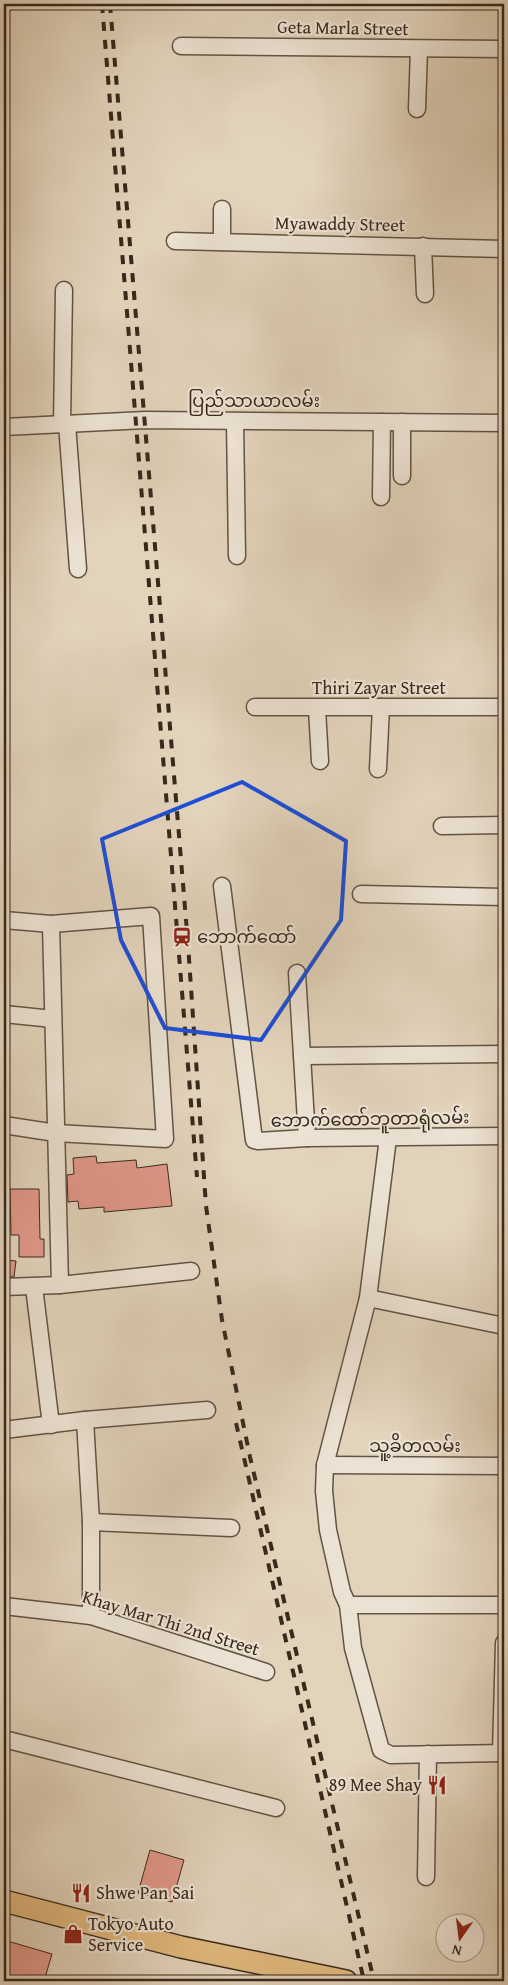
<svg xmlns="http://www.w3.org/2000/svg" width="508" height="1985" font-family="'Gentium Book Plus','Noto Sans Myanmar',serif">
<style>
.building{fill:#e2988a;stroke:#38291d}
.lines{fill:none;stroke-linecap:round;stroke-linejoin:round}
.minor-casing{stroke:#625444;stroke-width:19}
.major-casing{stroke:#38291d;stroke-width:24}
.minor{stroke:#ece2d3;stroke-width:16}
.major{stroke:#e1ba7e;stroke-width:21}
.rail{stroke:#38291d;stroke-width:4;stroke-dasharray:9 9;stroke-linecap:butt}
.marked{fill:none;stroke:#1d4ed8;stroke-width:4;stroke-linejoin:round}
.labels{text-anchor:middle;stroke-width:4.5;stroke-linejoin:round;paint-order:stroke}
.street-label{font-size:18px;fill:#38291d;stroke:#ece2d3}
.poi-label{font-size:18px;fill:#38291d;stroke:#ece2d3;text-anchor:start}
</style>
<rect width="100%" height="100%" fill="#e2d3bb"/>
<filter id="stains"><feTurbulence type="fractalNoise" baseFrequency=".004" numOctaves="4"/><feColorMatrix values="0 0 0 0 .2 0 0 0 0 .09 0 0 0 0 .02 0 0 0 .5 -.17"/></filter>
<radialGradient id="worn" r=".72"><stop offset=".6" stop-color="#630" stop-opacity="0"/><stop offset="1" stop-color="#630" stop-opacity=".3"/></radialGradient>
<g class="building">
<polygon points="96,1156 97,1163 136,1160 137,1168 167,1164 172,1206 104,1212 104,1207 79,1209 78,1201 68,1202 67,1175 74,1174 73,1158"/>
<polygon points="10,1189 39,1189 40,1239 44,1239 44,1257 19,1257 19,1235 11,1235"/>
<polygon points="4,1260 16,1261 14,1277 4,1277"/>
<polygon points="150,1850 184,1860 172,1902 138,1893"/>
<polygon points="4,1940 52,1954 44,1981 4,1981"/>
</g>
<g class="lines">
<defs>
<g id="minor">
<polyline points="181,46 504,49"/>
<polyline points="417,109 419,49"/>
<polyline points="175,241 504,249"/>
<polyline points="222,242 222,209"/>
<polyline points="423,246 425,294"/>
<polyline points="235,421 237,556"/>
<polyline points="62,424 64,290"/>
<polyline points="67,424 78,569"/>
<polyline points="4,427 145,420 504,423"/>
<polyline points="402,476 402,422"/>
<polyline points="381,497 382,422"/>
<polyline points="255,707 504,707"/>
<polyline points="317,709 320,761"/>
<polyline points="378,769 381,707"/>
<polyline points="442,826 504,825"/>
<polyline points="222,886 254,1140 258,1141 307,1138 504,1136"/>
<polyline points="361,894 504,897"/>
<polyline points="4,920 51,924 151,916 165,1139 56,1133 4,1125"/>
<polyline points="51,924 60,1285"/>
<polyline points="297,973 307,1138"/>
<polyline points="4,1014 53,1019"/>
<polyline points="302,1056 504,1054"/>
<polyline points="388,1138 368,1298 325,1465 324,1491 328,1530 342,1592 348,1605 353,1648 381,1750 391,1755 504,1753"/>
<polyline points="4,1287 60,1285 191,1271"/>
<polyline points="34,1287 51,1425"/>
<polyline points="368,1298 504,1326"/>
<polyline points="85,1420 91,1522 91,1616"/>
<polyline points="4,1430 85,1420 207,1410"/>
<polyline points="325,1465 504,1466"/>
<polyline points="91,1522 231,1528"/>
<polyline points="348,1605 504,1605"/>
<polyline points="4,1606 91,1616 266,1672"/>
<polyline points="4,1739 276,1808"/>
<polyline points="501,1753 504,1643"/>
<polyline points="426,1877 428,1754"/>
</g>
<polyline id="major" points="4,1901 181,1947 346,1981"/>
</defs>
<use href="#minor" class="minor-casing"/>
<use href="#major" class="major-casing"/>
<use href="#minor" class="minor"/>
<use href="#major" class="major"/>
<g class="rail">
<polyline points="102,4 197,1177"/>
<polyline points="110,4 188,944 206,1206 222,1320 250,1457 374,1981"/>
<polyline points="236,1423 364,1981"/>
</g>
</g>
<path class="marked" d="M242 782 346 841 341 920 261 1040 165 1028 121 940 102 839Z"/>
<defs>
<symbol id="station-bare" viewBox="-9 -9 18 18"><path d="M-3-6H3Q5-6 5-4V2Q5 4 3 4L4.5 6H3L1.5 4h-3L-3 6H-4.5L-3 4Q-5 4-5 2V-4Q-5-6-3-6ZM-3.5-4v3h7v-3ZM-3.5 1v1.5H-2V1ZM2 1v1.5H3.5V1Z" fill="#8f2418" stroke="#ece2d3" stroke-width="2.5" paint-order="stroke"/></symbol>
<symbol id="restaurant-bare" viewBox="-9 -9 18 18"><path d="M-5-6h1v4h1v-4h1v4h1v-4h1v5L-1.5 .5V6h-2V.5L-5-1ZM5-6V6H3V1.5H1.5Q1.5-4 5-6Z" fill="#8f2418" stroke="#ece2d3" stroke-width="2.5" paint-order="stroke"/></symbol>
<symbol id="shop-bare" viewBox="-9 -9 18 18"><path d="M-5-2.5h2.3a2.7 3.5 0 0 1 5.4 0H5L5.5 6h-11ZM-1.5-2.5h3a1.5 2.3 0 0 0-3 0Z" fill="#8f2418" stroke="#ece2d3" stroke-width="2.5" paint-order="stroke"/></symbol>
</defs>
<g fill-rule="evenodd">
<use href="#station-bare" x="168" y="923" width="28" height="28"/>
<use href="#restaurant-bare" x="423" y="1771" width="28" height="28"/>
<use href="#restaurant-bare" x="67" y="1879" width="28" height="28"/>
<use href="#shop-bare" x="59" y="1920" width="28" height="28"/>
</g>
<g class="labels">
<g class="street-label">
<text transform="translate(343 28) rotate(1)" y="6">Geta Marla Street</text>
<text transform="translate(340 224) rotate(1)" y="6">Myawaddy Street</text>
<text x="254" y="407">ပြည်သာယာလမ်း</text>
<text x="379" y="694">Thiri Zayar Street</text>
<text transform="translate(370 1119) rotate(-1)" y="6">ဘောက်ထော်ဘူတာရုံလမ်း</text>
<text x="415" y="1452">သူ့ခိတလမ်း</text>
<text transform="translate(171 1623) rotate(17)" y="6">Khay Mar Thi 2nd Street</text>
</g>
<g class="poi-label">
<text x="197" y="943">ဘောက်ထော်</text>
<text x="422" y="1791" text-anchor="end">89 Mee Shay</text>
<text x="96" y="1899">Shwe Pan Sai</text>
<text x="88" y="1930">Tokyo Auto<tspan x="88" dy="21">Service</tspan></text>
</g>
</g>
<rect width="508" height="1985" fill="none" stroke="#e2d3bb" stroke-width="20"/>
<rect x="5" y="5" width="498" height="1975" fill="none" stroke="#38291d" stroke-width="2.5"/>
<rect x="10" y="10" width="488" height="1965" fill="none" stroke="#38291d"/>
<g transform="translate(460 1938) rotate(194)"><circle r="24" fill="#ece2d3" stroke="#a4988a"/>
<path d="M0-4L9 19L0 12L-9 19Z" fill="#8f2418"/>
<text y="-8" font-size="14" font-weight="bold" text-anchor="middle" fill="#38291d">N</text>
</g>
<rect width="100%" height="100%" filter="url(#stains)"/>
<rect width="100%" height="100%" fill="url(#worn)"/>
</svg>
